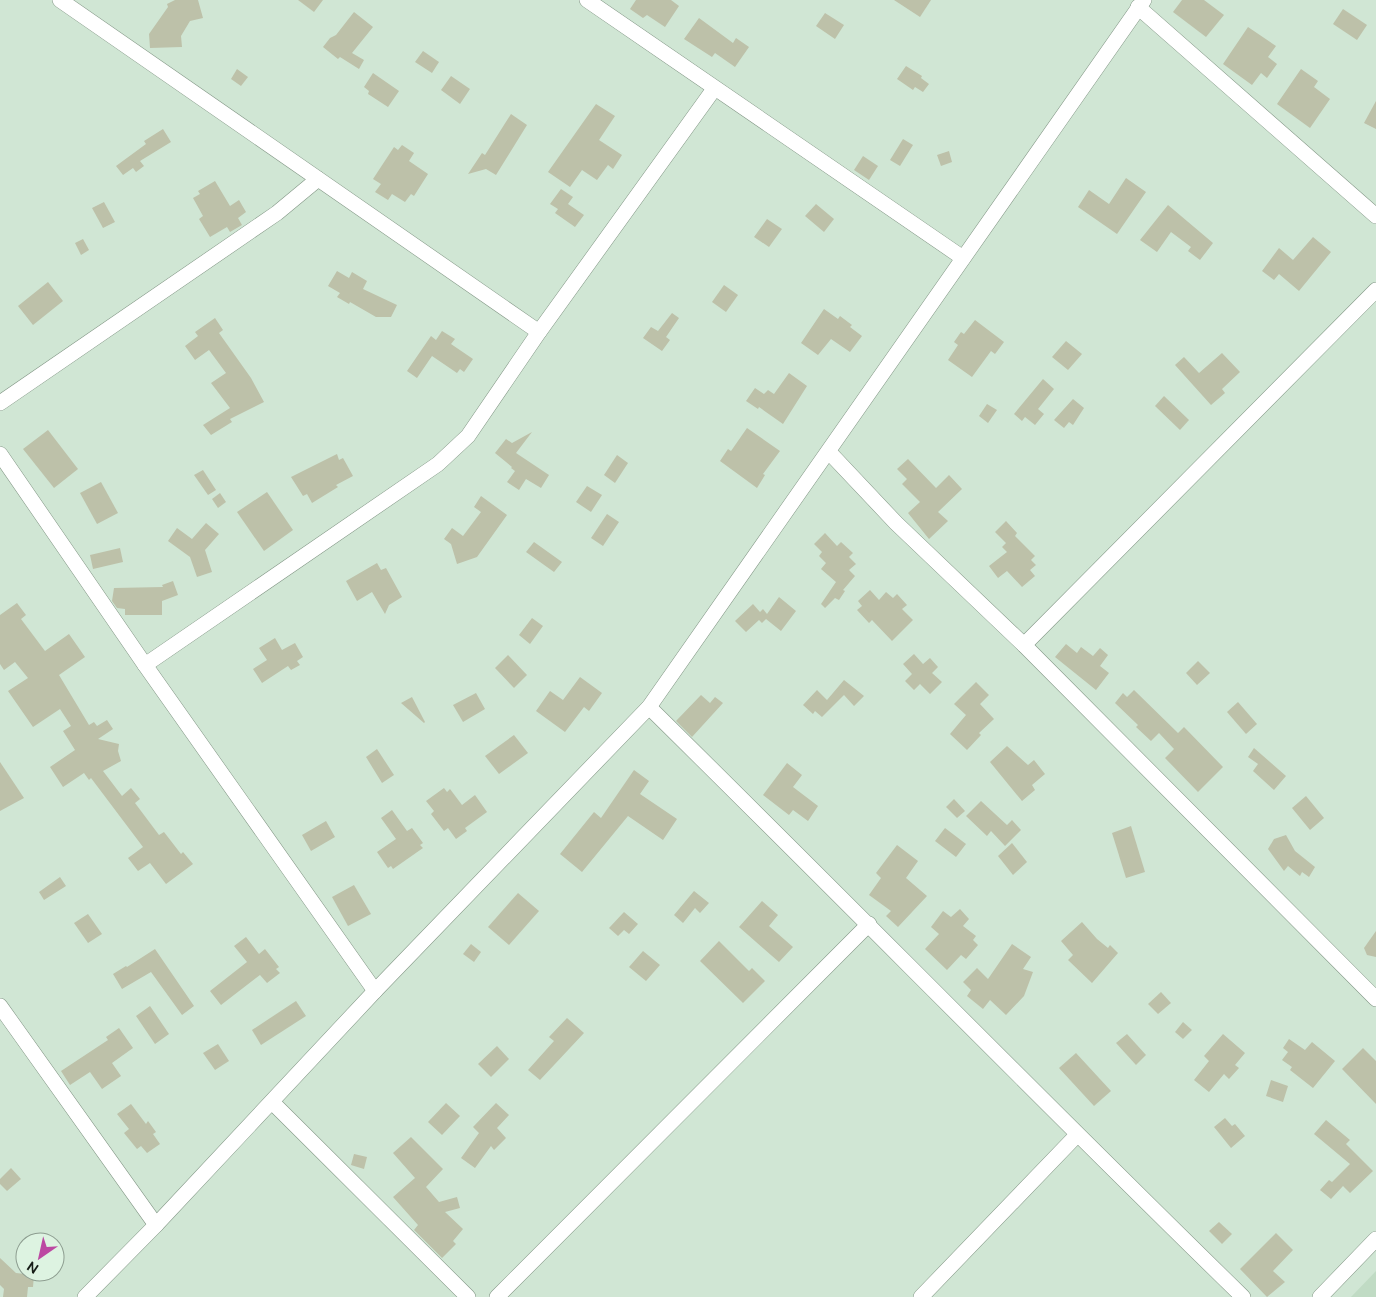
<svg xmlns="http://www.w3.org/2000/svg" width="1376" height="1297" font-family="Ubuntu,sans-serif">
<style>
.built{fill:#c0dbc4}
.building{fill:#bdc1a9}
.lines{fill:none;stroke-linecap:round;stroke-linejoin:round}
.street-casing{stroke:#839786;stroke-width:16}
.street{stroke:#fff;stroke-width:15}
</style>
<rect width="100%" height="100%" fill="#d0e6d4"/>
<polygon class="built" points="1376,1271 1376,1297 1351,1297"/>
<g class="building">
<polygon points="175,0 198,0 203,18 190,21 181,36 182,47 150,48 149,34 168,7 167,4"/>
<polygon points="298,0 323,0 314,12"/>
<polygon points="636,0 671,0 679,6 665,27 647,15 643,18 630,9"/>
<polygon points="894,0 931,0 920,17"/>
<polygon points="1182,0 1204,0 1224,15 1206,37 1173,12"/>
<polygon points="1343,9 1367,25 1357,40 1333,24"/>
<polygon points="354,12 373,27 352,53 364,60 359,69 340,57 338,59 323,47 330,38 336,35"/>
<polygon points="825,13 844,25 835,39 816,26"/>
<polygon points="699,18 733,43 736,38 749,47 735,67 715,53 712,57 684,39"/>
<polygon points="1248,27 1276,46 1268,57 1277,64 1267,78 1261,73 1252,85 1223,64"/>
<polygon points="423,51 439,62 432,73 415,62"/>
<polygon points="906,66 922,76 921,78 929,84 923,92 915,87 913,90 897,79"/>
<polygon points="237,69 248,77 241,86 231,79"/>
<polygon points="1301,69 1318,81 1314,87 1330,99 1310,128 1277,104"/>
<polygon points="373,73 399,91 388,107 368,94 369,91 364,87"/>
<polygon points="451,76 470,89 460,104 441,90"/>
<polygon points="1376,101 1376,129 1364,123"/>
<polygon points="596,104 615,116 599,140 622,155 613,169 608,165 597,180 582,170 570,187 548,172"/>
<polygon points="511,114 527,125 496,175 486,169 468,174 482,153 485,155"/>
<polygon points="163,129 171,142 140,161 144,166 136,172 133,168 123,175 116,166 146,144 144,141"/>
<polygon points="903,139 913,145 900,166 890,160"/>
<polygon points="402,145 414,153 409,161 428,174 414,196 411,194 405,202 392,194 388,200 375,192 381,184 373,179 394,147 398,150"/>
<polygon points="949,151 952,162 941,166 937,155"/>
<polygon points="863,156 878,166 869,180 854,170"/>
<polygon points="1126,178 1146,192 1117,234 1078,207 1089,190 1109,204"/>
<polygon points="215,181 230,206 239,200 246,212 238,218 242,225 230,232 227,227 210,237 199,219 203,216 193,198 200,194 198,191"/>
<polygon points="561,189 573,197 568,204 584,215 575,227 555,213 558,209 550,204"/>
<polygon points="104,202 115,222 103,228 92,208"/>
<polygon points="816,204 834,219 824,232 805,216"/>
<polygon points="1168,205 1213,243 1200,260 1188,251 1191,247 1171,232 1157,252 1140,240"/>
<polygon points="767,219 782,229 769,247 754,237"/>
<polygon points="1313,237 1331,252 1299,291 1279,274 1274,280 1262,271 1279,248 1293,260"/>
<polygon points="83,239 89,250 81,255 75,243"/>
<polygon points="337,271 349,278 352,272 367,281 363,289 397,305 391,317 376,317 350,302 349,304 337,297 340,293 328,286"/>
<polygon points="48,282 63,301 33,325 18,306"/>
<polygon points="724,285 738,295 726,312 712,302"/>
<polygon points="824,309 838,319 840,316 852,325 850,327 862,336 850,352 831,339 818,355 801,343"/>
<polygon points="672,313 679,318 666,337 670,340 662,351 643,338 651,327 658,331"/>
<polygon points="215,318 223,330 219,333 251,378 264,402 230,419 232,422 211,435 203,425 230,408 211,383 226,373 209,350 195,360 185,346 198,336 195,332"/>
<polygon points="975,320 1004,342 995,354 991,351 972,377 948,360 958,345 954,342 961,332 964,334"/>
<polygon points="442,331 455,339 451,344 473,359 464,372 460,369 457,373 432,356 417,378 407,371 431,336 436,340"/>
<polygon points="1066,341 1082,354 1068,370 1052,357"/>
<polygon points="1222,353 1240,372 1222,389 1225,393 1211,405 1175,365 1184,357 1199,373"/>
<polygon points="789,373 807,386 783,424 759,407 758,409 746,401 755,388 764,394 768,390 774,394"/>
<polygon points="1043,379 1054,389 1038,409 1044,414 1035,425 1025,417 1022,421 1014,414"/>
<polygon points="1164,396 1189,420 1180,430 1155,406"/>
<polygon points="1073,399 1084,408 1073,425 1069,422 1064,428 1054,420"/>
<polygon points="987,404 997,410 988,423 979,416"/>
<polygon points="747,428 780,451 763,474 765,475 757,488 720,461 728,449 731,451"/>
<polygon points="48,430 78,469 54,488 23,449"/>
<polygon points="532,432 516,453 549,475 541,488 526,479 519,490 507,482 515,471 511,468 512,467 495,453 506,439 512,443"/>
<polygon points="337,454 339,460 343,458 353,476 336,485 338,487 312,503 307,494 303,496 291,477"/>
<polygon points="617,455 628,463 615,483 604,475"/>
<polygon points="908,459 936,488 949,475 962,489 938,512 948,521 929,539 908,513 920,502 902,484 907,479 897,469"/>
<polygon points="203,470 216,490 208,495 194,475"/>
<polygon points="101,482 118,513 97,524 80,493"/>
<polygon points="587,486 602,495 591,512 576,502"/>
<polygon points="267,492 293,530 264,551 237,512"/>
<polygon points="220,493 226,502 218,508 212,499"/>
<polygon points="481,496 507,515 477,557 457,564 451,544 444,539 452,528 463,536 481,512 474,507"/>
<polygon points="607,514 619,522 603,546 591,538"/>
<polygon points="1006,521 1017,533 1015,536 1035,556 1031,560 1036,565 1030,570 1035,576 1022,587 1007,571 998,578 989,566 1007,552 1002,547 1006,543 995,532"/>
<polygon points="206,523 219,534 205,550 212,572 197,577 190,557 168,541 177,528 192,539"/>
<polygon points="825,533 837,546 841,542 853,553 849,557 856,564 849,570 855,576 843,590 845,591 839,600 835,598 825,608 821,604 836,582 821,569 826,563 819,556 822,552 814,544"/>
<polygon points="534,542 562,562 554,572 526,552"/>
<polygon points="120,548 123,562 93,569 90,555"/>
<polygon points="377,563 381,570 386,568 402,597 389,605 385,614 372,592 357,601 346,581"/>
<polygon points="173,581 178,595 162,601 162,615 125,615 125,609 117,608 112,601 114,588 163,587 162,585"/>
<polygon points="870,590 879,600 886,592 893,598 897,594 907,605 902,609 913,620 892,641 872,620 869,623 857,610 862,606 858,601"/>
<polygon points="779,597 796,611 781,631 766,619 762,623 759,620 746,632 735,621 753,604 760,612 763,609 767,614"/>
<polygon points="17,603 26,615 21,619 45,651 69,634 85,657 59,675 89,725 94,722 97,726 107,720 113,729 98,739 119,744 118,751 121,761 103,771 122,796 131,788 140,799 135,803 159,835 164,832 181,854 183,852 193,864 166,884 150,863 138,871 128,858 143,847 91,778 89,780 84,773 63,787 50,767 75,750 63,731 71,726 60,709 33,727 8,691 28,678 15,662 4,670 0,664 0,615"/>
<polygon points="532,618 543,626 530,644 519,635"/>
<polygon points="275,638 282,650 295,643 303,657 297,661 300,665 291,670 288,666 262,683 253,669 267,660 259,648"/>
<polygon points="1066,644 1077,653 1081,647 1093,656 1100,648 1108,655 1100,666 1109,673 1096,690 1055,657"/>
<polygon points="914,654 923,664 930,658 938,667 932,673 942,682 930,694 920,684 914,690 905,681 912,674 903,664"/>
<polygon points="508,655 527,675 514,688 495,668"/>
<polygon points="1198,661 1210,673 1197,685 1186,673"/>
<polygon points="580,677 602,693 589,711 584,707 565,732 536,711 550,691 563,700"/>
<polygon points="844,680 864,696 854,706 844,695 822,717 815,711 813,714 803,705 817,690 827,700"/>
<polygon points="976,682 989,695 980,704 994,719 979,733 981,735 967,750 950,734 966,715 954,704"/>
<polygon points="1134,690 1178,733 1184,727 1223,767 1198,792 1165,758 1174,749 1159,733 1151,741 1136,727 1138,725 1115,703 1123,693 1127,697"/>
<polygon points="476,693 485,709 463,722 453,705"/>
<polygon points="701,695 710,703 715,697 723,703 692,737 676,721"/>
<polygon points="412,697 425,722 424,723 401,703"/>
<polygon points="1238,702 1257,724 1246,734 1227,712"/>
<polygon points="514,735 528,753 499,774 485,756"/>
<polygon points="1007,746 1028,765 1034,760 1045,774 1032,785 1035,790 1022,801 990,762"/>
<polygon points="1254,748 1286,776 1274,790 1253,771 1258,764 1248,757"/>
<polygon points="377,749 394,775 382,783 366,757"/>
<polygon points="0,762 24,798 0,811"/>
<polygon points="787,763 802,775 793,787 818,806 808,821 793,810 789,815 763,795"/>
<polygon points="634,770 649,781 640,794 677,819 663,840 628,816 582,872 560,854 594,812 601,818"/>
<polygon points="444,788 447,792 450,789 462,805 475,795 487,812 465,828 467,831 456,839 448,828 444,831 431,814 434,811 426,801"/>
<polygon points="1306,796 1324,818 1310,830 1292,808"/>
<polygon points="954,799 965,811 957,818 946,807"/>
<polygon points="981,801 1007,825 1012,820 1021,830 1005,846 991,831 987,836 966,816"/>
<polygon points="392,810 407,831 412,828 423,843 420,845 423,848 393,869 391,866 388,868 377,852 396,839 381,818"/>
<polygon points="326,821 335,837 311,851 302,835"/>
<polygon points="1131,826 1145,872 1126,878 1112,833"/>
<polygon points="945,828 966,844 956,857 935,841"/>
<polygon points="1286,835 1295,851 1315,867 1309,877 1302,872 1300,876 1288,866 1284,871 1268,849 1274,839"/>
<polygon points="1012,843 1027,862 1013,875 998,856"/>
<polygon points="897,845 918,861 906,878 927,896 898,927 886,916 891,911 869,895 881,878 876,873"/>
<polygon points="60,877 66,886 44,900 39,892"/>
<polygon points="354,885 371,914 348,926 332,897"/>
<polygon points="694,891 709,903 700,913 695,908 683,923 674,915"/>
<polygon points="518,893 539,911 509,945 488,927"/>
<polygon points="762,901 778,915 769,926 793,947 779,962 739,927"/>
<polygon points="960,909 969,919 963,926 976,936 973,940 978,945 966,959 961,955 947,970 925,949 939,934 931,927 943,911 951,917"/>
<polygon points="624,912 638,924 629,934 624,930 618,936 609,928"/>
<polygon points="88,914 102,934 88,943 74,923"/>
<polygon points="1082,922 1097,939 1108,948 1110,945 1118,953 1092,983 1068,960 1073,955 1061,941"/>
<polygon points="1376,931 1376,957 1367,955 1364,948"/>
<polygon points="246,937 259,954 265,949 279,967 276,969 280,973 267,983 260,975 221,1005 210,991 247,962 234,946"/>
<polygon points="719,941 749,971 752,968 765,981 743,1003 700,961"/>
<polygon points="471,944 481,952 474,962 463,954"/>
<polygon points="1012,944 1031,957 1023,969 1033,972 1024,996 1006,1015 990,1000 983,1009 967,996 971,990 963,982 977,968 988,979"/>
<polygon points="155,949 194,1006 182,1015 151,972 122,989 113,974 126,966 127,967"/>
<polygon points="643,951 660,965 646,981 629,967"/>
<polygon points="1161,992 1171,1003 1158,1014 1148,1004"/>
<polygon points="296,1001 306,1016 261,1045 252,1030"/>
<polygon points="150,1006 169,1034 155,1044 136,1016"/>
<polygon points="567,1018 584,1033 540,1080 528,1070 554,1041 549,1037"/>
<polygon points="1183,1022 1192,1030 1183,1039 1175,1032"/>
<polygon points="119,1028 133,1048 112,1063 121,1076 102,1089 90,1072 70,1085 61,1071 108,1040 106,1037"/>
<polygon points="1127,1034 1146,1055 1136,1065 1116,1043"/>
<polygon points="1223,1034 1245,1053 1235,1065 1239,1068 1229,1079 1224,1074 1209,1092 1194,1080 1209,1061 1204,1056"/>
<polygon points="1289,1039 1305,1050 1312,1042 1335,1061 1313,1088 1290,1070 1292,1067 1282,1060 1288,1052 1283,1048"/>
<polygon points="218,1044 229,1061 215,1070 203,1053"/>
<polygon points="497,1046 509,1059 491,1077 478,1064"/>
<polygon points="1363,1048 1376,1061 1376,1104 1342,1069"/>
<polygon points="1076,1053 1111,1091 1094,1106 1059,1068"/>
<polygon points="1271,1080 1288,1086 1283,1102 1266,1096"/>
<polygon points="446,1103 460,1116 442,1135 428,1122"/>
<polygon points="496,1103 509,1115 497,1128 506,1138 494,1150 491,1146 475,1168 461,1158 479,1133 473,1127"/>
<polygon points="131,1104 146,1124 148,1121 156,1132 153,1134 160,1144 147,1153 141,1146 137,1149 124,1133 129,1129 117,1114"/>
<polygon points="1225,1118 1232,1126 1235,1124 1245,1136 1231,1148 1214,1127"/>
<polygon points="1326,1120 1350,1140 1346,1144 1373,1171 1350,1193 1343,1186 1331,1199 1320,1190 1329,1180 1332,1182 1350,1164 1314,1134"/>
<polygon points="411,1137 443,1169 426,1187 439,1202 457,1197 460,1208 445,1212 463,1229 453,1241 456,1244 442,1258 414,1230 418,1225 393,1197 415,1178 393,1153"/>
<polygon points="354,1154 367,1157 364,1169 351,1165"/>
<polygon points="11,1168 21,1179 7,1191 0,1184 0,1179"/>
<polygon points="1219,1222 1232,1234 1222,1244 1209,1231"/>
<polygon points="1276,1233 1293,1250 1273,1271 1285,1282 1267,1297 1240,1269"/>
<polygon points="0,1258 16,1273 34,1275 33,1287 28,1287 27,1297 3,1297 4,1289 0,1285"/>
</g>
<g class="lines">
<defs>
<g id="street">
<polyline points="60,0 539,332"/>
<polyline points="587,0 963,258"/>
<polyline points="1138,7 1376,216"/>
<polyline points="0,403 277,213 318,179"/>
<polyline points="829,452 896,523 1024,645 1376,999"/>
<polyline points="0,454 145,665 375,991"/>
<polyline points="1024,645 1376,290"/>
<polyline points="145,665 438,464 468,436 539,332 714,89"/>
<path d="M649 707C848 903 1043 1102 1243 1297"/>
<polyline points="0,1006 156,1225"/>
<polyline points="272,1102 468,1297"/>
<polyline points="85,1297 156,1225 375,991 649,707 1144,0"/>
<polyline points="497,1297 869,924"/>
<polyline points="921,1297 1077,1135"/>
<polyline points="1320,1297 1376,1239"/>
</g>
</defs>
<use href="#street" class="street-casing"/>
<use href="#street" class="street"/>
</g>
<g transform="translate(40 1257) rotate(214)"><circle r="24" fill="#ddf3e1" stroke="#8d9d90"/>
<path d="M0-4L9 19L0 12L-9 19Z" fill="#bc48a2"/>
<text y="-8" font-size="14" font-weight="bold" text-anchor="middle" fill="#161d17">N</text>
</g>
</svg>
